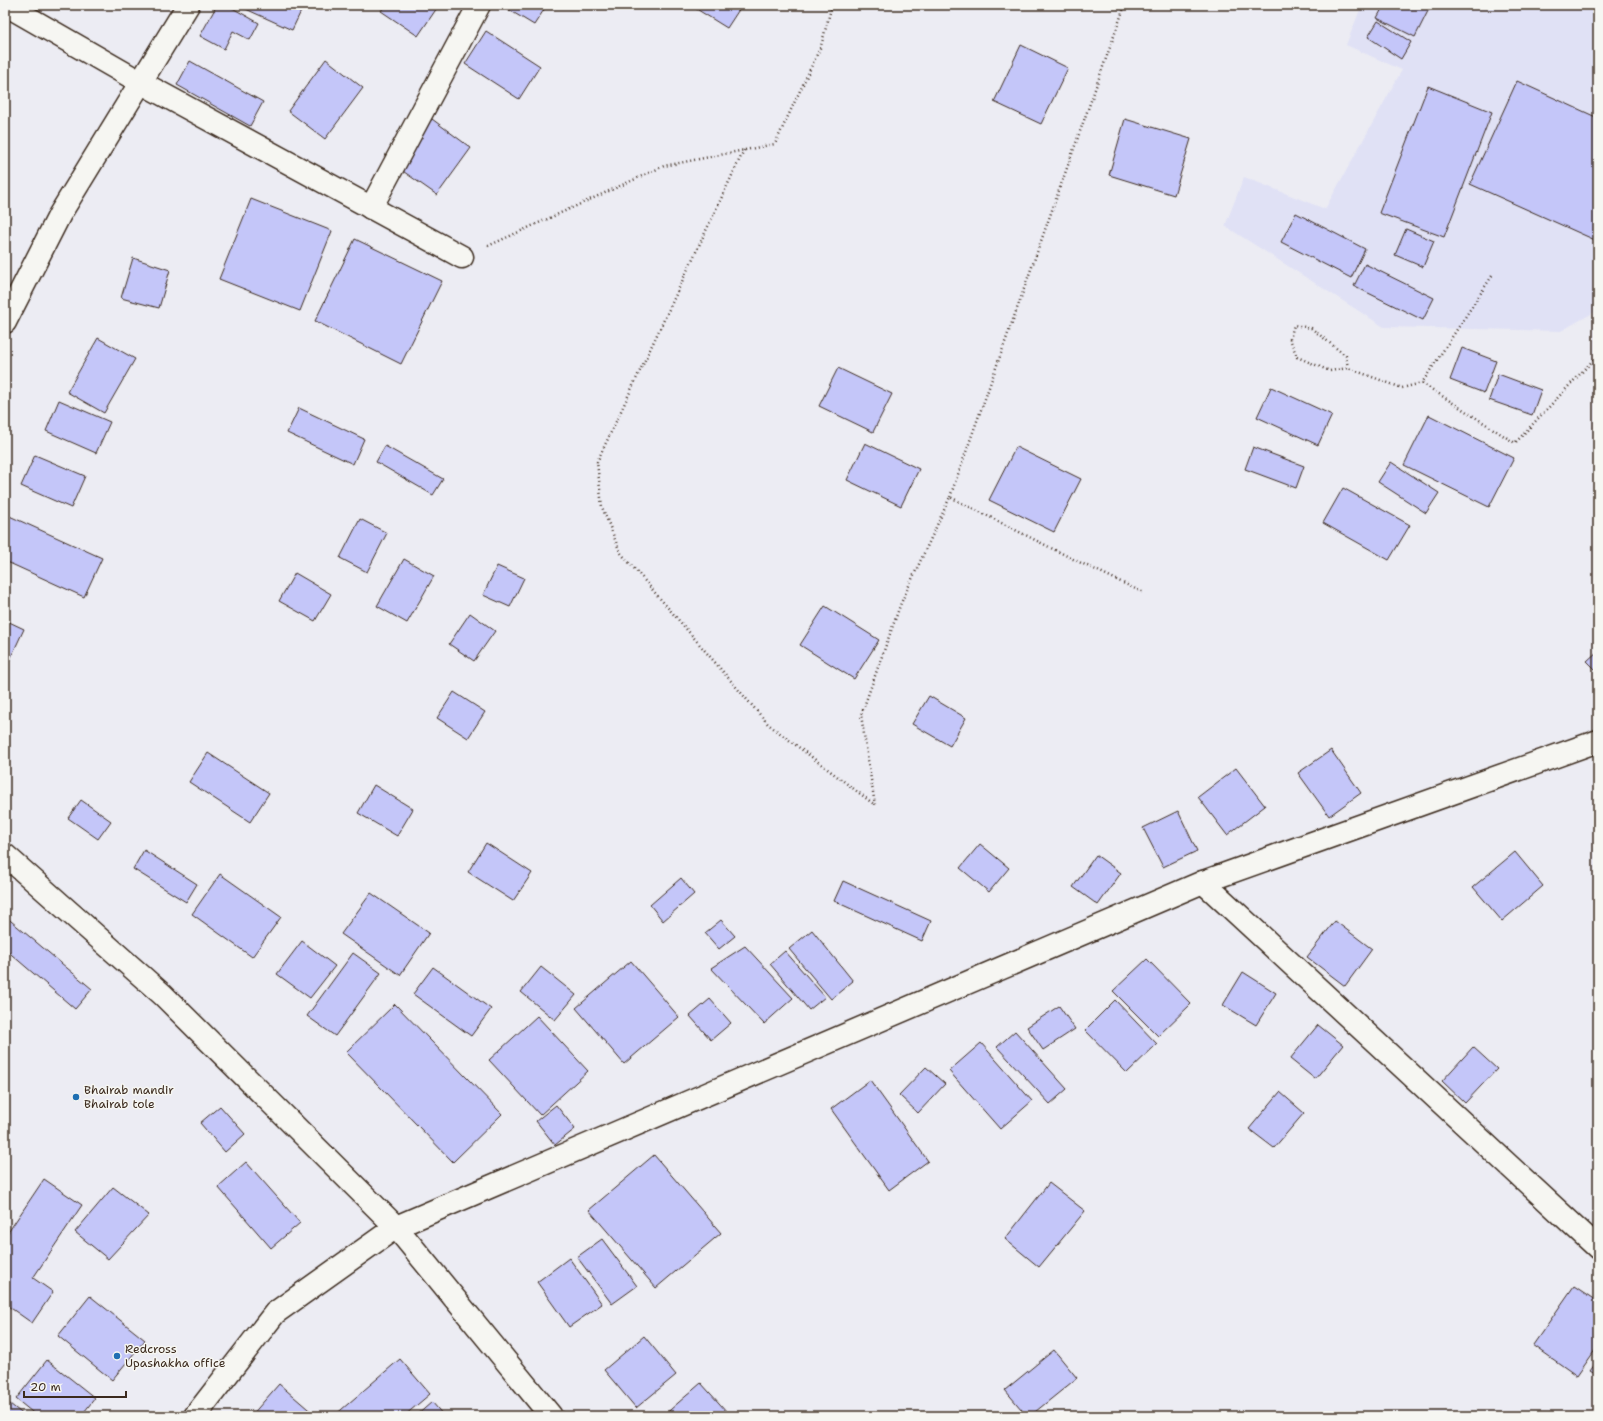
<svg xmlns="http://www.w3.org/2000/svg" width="1603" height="1421" font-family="'Shantell Sans',sans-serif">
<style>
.built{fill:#e0e1f5}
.building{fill:#c4c6f9;stroke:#3b2a1e}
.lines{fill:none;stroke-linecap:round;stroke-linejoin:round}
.minor-casing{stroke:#3b2a1e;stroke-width:25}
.secondary-casing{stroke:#3b2a1e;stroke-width:25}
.path{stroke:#3b2a1e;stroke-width:2.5;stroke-dasharray:1 3;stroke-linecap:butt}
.minor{stroke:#f6f6f2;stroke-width:22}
.secondary{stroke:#f6f6f2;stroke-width:22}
.poi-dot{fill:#1f6fb2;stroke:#f6f6f2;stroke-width:1.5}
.labels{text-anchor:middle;stroke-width:3;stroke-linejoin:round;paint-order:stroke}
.poi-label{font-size:12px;fill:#3b2a1e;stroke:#f6f6f2;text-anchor:start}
</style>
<rect width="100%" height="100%" fill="#ececf3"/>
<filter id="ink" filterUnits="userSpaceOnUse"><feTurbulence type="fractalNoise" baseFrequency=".025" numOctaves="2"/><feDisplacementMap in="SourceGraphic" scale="8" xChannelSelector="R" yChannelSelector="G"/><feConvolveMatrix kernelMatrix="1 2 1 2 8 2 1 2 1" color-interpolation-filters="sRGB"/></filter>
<g filter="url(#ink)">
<polygon class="built" points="1362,5 1598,5 1598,310 1561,331 1384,327 1225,226 1244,177 1325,209 1402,70 1346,45"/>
<g class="building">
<polygon points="217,5 227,5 259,23 250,40 233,31 224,49 200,36"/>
<polygon points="237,5 304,5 292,30"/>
<polygon points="385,5 439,5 418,36 381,11"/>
<polygon points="501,5 547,5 534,25"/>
<polygon points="690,5 742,5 727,28"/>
<polygon points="1384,5 1431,5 1415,37 1377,18"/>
<polygon points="1378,21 1411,42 1401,59 1368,37"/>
<polygon points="486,31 540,66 519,99 465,64"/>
<polygon points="1021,45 1068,68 1041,124 994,102"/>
<polygon points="326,59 363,88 325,139 288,111"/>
<polygon points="190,61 263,102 250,126 177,85"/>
<polygon points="1517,81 1598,118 1598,234 1595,240 1470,184"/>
<polygon points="1428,86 1492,112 1444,237 1379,213"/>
<polygon points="432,119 471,148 437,195 397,167"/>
<polygon points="1125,119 1191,139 1174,195 1109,175"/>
<polygon points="251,199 332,231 300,311 219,279"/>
<polygon points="1296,213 1365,249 1351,278 1281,242"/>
<polygon points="1406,229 1434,241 1423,267 1395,255"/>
<polygon points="355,239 442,281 401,364 315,321"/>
<polygon points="133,258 170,270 159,308 121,298"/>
<polygon points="1365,264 1434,298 1423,320 1354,286"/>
<polygon points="98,338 135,359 104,413 67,392"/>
<polygon points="1462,348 1496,361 1484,393 1450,380"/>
<polygon points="838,368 892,394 873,432 819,406"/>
<polygon points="1498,374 1541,390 1532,415 1489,400"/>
<polygon points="1271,387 1332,415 1318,445 1257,417"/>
<polygon points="59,400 110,422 96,453 46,431"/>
<polygon points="299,408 364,439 353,464 287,433"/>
<polygon points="1429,415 1514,458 1489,507 1404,465"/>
<polygon points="865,443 919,469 901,506 847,480"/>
<polygon points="385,446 443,479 433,495 376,462"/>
<polygon points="1016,447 1081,479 1054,532 989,500"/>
<polygon points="1253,447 1304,466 1296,488 1245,469"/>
<polygon points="35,455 85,476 71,508 21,486"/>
<polygon points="1391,462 1439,493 1426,513 1378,482"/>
<polygon points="1343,488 1410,525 1389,560 1323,523"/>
<polygon points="5,514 102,558 84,597 5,561"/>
<polygon points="360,519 387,533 367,572 340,558"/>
<polygon points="404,559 434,576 407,623 377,606"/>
<polygon points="497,566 524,578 510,607 483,595"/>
<polygon points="295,573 331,594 315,621 279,601"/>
<polygon points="825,606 879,640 854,679 800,645"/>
<polygon points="470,613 495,631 474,661 449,644"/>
<polygon points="5,620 24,629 5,670"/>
<polygon points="1598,651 1598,672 1587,661"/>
<polygon points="454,692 485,712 468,738 437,718"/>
<polygon points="929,696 966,718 950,746 912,724"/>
<polygon points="1331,750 1361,793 1329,816 1298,773"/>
<polygon points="208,753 269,793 250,822 189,782"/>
<polygon points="1236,768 1265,806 1227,835 1198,797"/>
<polygon points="374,785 413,809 397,836 358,813"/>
<polygon points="81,800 111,821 98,839 68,818"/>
<polygon points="1178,811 1197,851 1163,867 1143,828"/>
<polygon points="486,843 532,873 513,901 468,872"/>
<polygon points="980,844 1009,868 989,892 960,868"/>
<polygon points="144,850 197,884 186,902 133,869"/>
<polygon points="1515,852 1543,886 1502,921 1473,887"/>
<polygon points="1096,855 1121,873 1098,905 1073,887"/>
<polygon points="220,874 281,917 252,957 192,914"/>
<polygon points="681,878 694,894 663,921 650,905"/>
<polygon points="843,881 931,921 922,941 834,901"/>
<polygon points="371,893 429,933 400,975 341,934"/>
<polygon points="5,916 92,989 75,1009 5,949"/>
<polygon points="721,920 735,936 719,949 705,933"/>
<polygon points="1335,921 1372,949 1345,986 1307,957"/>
<polygon points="812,930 853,981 831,999 789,949"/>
<polygon points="302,941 335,966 310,998 277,974"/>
<polygon points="745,946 793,998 764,1024 711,968"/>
<polygon points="785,951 825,997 809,1010 770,964"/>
<polygon points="353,953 381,973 335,1036 307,1016"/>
<polygon points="1147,959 1191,1004 1158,1036 1113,991"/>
<polygon points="631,961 679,1017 624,1064 576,1008"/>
<polygon points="433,967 491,1009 471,1036 413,994"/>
<polygon points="541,967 576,995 555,1020 521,992"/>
<polygon points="1243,972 1276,993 1256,1025 1223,1005"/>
<polygon points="710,999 731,1023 711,1040 690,1016"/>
<polygon points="1115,1000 1157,1044 1127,1073 1085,1030"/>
<polygon points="395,1004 502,1114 453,1162 346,1052"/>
<polygon points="1059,1006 1075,1029 1043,1050 1027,1027"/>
<polygon points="537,1016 588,1071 540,1115 489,1060"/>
<polygon points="1318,1025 1343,1045 1315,1079 1290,1059"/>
<polygon points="1015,1031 1067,1089 1050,1104 997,1047"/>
<polygon points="981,1043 1032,1101 1000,1129 949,1071"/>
<polygon points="1473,1047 1497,1069 1465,1103 1442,1081"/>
<polygon points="926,1067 945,1084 918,1113 899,1095"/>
<polygon points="870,1080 928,1161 889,1190 831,1109"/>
<polygon points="1280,1092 1304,1113 1274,1148 1249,1129"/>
<polygon points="556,1105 575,1129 555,1145 536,1121"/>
<polygon points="220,1106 245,1134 225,1152 200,1123"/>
<polygon points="654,1155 721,1233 656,1288 589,1210"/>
<polygon points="246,1162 300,1223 271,1248 218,1187"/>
<polygon points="44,1179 82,1205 33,1278 53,1292 32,1323 5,1304 5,1237"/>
<polygon points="1049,1183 1085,1211 1039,1267 1005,1239"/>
<polygon points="113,1187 149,1215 108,1259 75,1232"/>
<polygon points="602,1239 637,1286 612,1304 577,1257"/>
<polygon points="569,1258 602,1304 569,1327 537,1282"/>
<polygon points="1574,1286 1598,1302 1598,1346 1577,1376 1533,1345"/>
<polygon points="90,1296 145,1340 112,1380 58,1336"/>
<polygon points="644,1336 676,1375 636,1408 604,1370"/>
<polygon points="1054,1350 1077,1378 1030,1416 1027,1416 1005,1390"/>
<polygon points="400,1359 430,1394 404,1416 334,1416"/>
<polygon points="1598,1359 1598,1375 1590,1370"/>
<polygon points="47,1360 95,1398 81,1416 37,1416 16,1399"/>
<polygon points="701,1383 728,1413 724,1416 663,1416"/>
<polygon points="279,1384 315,1415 314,1416 251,1416"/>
<polygon points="5,1400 25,1416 5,1416"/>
<polygon points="432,1402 444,1416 416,1416"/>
</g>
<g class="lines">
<defs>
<g id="minor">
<polyline points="6,5 140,82 462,257"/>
<polyline points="371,208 479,5"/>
<polyline points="5,322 60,214 188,5"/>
<polyline points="1203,882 1598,1248"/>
<polyline points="195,1416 275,1313 396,1227 1203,882 1598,741"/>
</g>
<polyline id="secondary" points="5,855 163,995 396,1227 551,1416"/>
</defs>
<use href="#minor" class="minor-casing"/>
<use href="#secondary" class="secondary-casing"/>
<g class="path">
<polyline points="744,150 597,462 602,507 620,552 768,724 875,805 861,715 901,603 950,497 1077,561 1144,593"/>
<polyline points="488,246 664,166 775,144 821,46 832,5"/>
<polyline points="1492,276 1422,383 1515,443 1598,355"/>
<polyline points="1348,368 1346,356 1311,328 1294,325 1290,339 1297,357 1330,371 1348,368 1402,388 1422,383"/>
<polyline points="950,497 1125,5"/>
</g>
<use href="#minor" class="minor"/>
<use href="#secondary" class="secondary"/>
</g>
</g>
<g class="poi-dot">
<circle cx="76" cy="1097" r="4"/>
<circle cx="117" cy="1356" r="4"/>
</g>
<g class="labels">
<g class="poi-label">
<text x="84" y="1094">Bhairab mandir<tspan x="84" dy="14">Bhairab tole</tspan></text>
<text x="125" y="1353">Redcross<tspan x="125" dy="14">Upashakha office</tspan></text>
</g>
</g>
<rect width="1603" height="1421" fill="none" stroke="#f6f6f2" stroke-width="20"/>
<rect x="10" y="10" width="1583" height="1401" fill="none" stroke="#3b2a1e" stroke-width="1.5" filter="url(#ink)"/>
<path d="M24 1391v6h102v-6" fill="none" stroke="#3b2a1e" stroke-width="2"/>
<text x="30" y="1391" font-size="12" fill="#3b2a1e" stroke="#f6f6f2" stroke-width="3" paint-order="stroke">20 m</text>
</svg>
